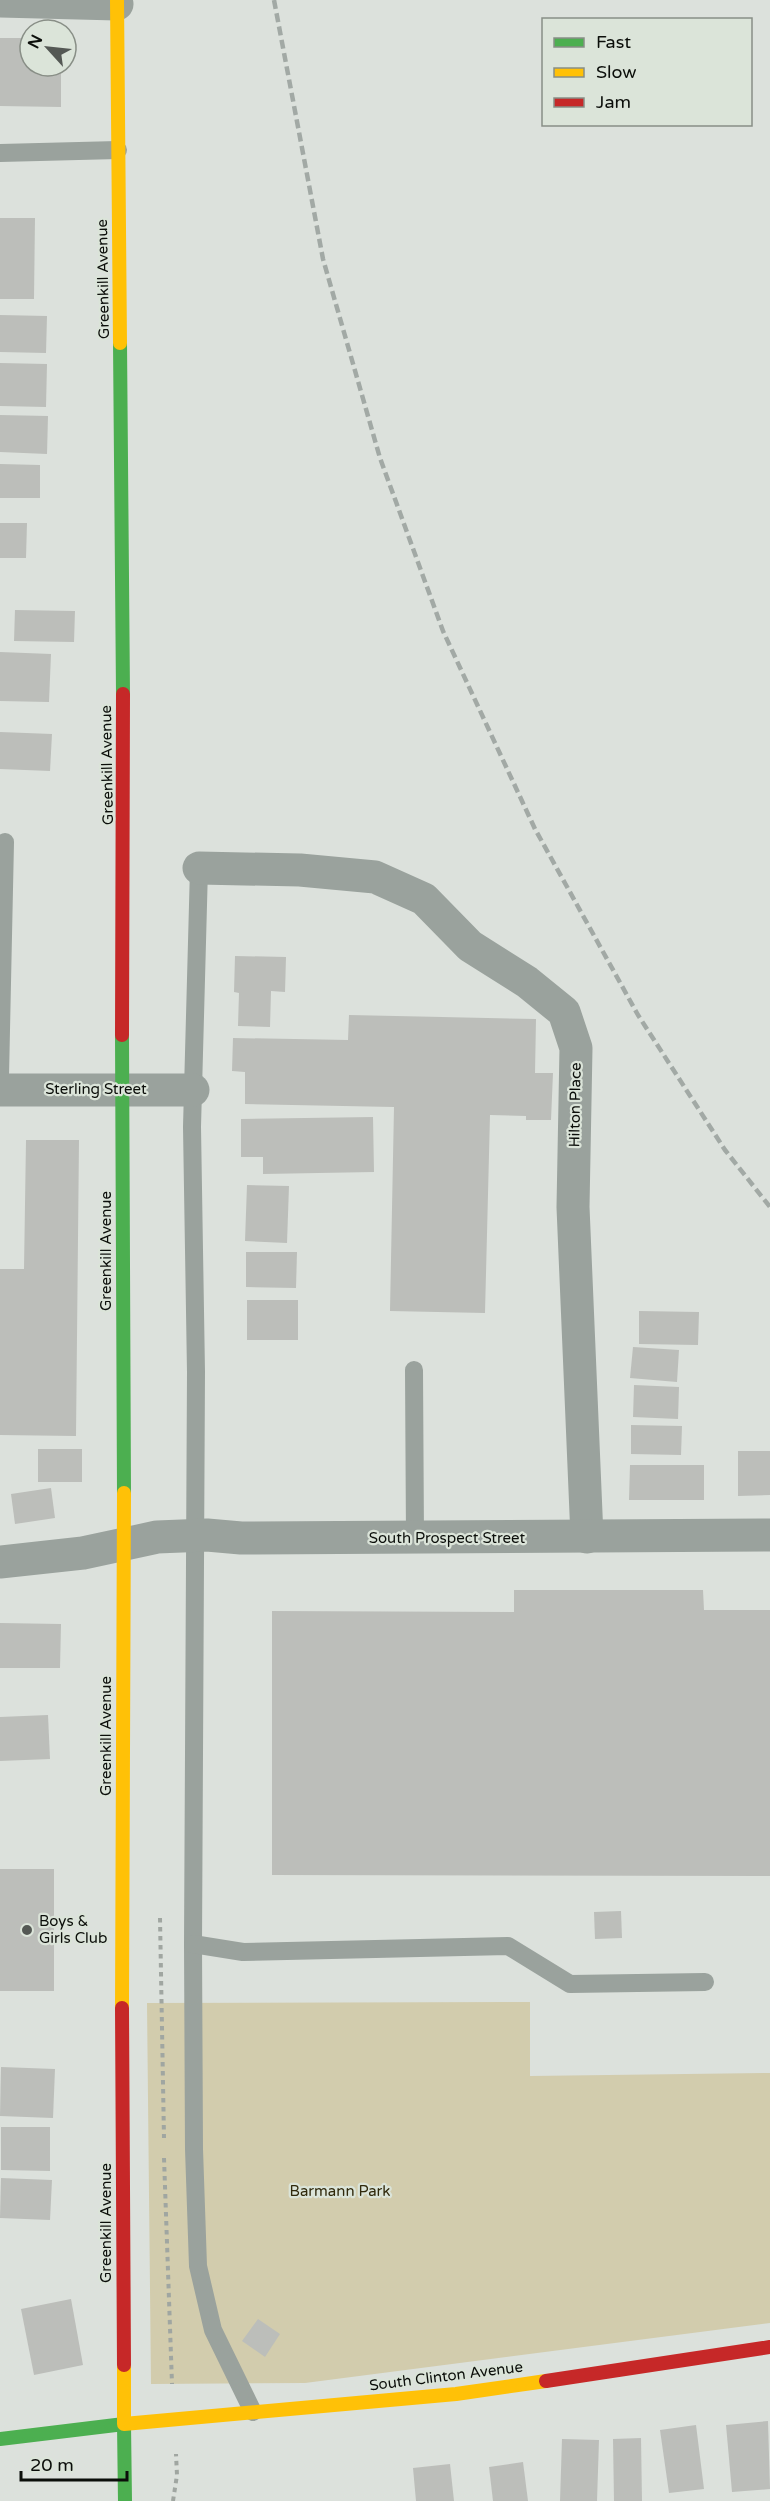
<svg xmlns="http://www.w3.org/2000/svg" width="770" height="2501" font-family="'Varela Round',sans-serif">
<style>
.green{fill:#d2ccad}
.building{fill:#bcbeba}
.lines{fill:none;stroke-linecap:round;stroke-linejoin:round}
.path{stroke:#a0a6a1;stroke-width:4;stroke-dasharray:4.5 4.5;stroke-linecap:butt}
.lane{stroke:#9aa29d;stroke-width:18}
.street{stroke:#9aa29d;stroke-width:33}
.fast{stroke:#4caf50;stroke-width:14}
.slow{stroke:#ffc107;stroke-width:14}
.jam{stroke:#c62828;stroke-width:14}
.rail{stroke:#a2a9a5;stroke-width:4.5;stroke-dasharray:9 4.5;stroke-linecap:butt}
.poi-dot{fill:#545854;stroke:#dbe4d9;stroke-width:2}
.labels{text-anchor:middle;stroke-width:4.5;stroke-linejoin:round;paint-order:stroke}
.street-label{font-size:15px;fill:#0b0e0a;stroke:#dbe4d9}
.poi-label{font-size:15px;fill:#0b0e0a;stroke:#dbe4d9;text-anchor:start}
.park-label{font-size:15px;fill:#30290c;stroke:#dbe4d9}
</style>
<rect width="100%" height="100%" fill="#dce1dc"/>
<polygon class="green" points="530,2002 530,2076 770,2073 770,2323 305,2383 151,2384 147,2003"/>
<g class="building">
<polygon points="0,38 30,38 30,66 61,66 61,107 0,106"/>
<polygon points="0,218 35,218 34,299 0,299"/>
<polygon points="0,315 47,316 46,353 0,352"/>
<polygon points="0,363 47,364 46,407 0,406"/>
<polygon points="0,415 48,416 47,454 0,452"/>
<polygon points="0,464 40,465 40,498 0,498"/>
<polygon points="0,523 27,523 26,558 0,558"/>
<polygon points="15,610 75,611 74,642 14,641"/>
<polygon points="0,652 51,654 49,702 0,701"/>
<polygon points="0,732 52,734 50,771 0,769"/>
<polygon points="235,956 286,957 285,992 271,991 270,1027 238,1026 239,993 234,992"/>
<polygon points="349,1015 536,1019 535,1073 553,1073 551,1120 526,1120 526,1116 490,1115 485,1313 390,1311 394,1107 245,1104 245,1072 232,1071 233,1038 348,1040"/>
<polygon points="373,1117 374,1172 263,1174 263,1157 241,1157 241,1119"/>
<polygon points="26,1140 79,1140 76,1436 0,1435 0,1269 24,1269"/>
<polygon points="247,1185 289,1186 287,1243 245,1241"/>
<polygon points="246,1252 297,1252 296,1288 246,1287"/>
<rect x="247" y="1300" width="51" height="40"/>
<polygon points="639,1311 699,1312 698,1345 639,1344"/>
<polygon points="633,1347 679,1350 677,1382 630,1378"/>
<polygon points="634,1385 679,1387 678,1419 633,1417"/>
<polygon points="631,1425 682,1426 681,1455 631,1454"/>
<rect x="38" y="1449" width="44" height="33"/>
<polygon points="738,1451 770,1451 770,1495 738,1496"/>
<polygon points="630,1465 704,1465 704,1500 629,1500"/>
<polygon points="51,1488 55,1518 15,1524 11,1494"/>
<polygon points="514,1590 703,1590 704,1610 770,1610 770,1876 272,1875 272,1611 514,1612"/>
<polygon points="0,1623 61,1624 60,1668 0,1668"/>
<polygon points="48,1715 50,1759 0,1761 0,1717"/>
<rect x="0" y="1869" width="54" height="122"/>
<polygon points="621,1911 622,1938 595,1939 594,1912"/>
<polygon points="1,2067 55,2069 53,2118 0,2116"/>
<polygon points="1,2127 50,2127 50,2171 1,2170"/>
<polygon points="1,2178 52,2180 50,2220 0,2218"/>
<polygon points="71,2299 83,2365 34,2375 21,2309"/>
<polygon points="258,2319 280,2334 265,2357 242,2341"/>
<polygon points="768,2421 770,2489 732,2492 726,2425"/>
<polygon points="696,2425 704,2489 669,2493 660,2430"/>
<polygon points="641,2438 642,2501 614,2501 613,2439"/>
<polygon points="562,2439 599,2440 597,2501 560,2501"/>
<polygon points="523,2462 528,2501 493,2501 489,2467"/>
<polygon points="450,2464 454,2501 416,2501 413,2468"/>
</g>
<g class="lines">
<g class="path">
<polyline points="160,1918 164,2138"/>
<polyline points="164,2158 172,2384"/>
<polyline points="173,2501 177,2475 176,2454"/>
</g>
<g class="lane">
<polyline points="0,153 118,150"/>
<polyline points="199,868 192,1127 196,1372 193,1944 194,2149 198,2266 213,2330 253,2412"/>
<polyline points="0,1077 5,842"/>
<polyline points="414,1370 415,1538"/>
<polyline points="193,1944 243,1952 508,1946 570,1984 705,1982"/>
</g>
<g class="street">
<polyline points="0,1 117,4"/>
<polyline points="199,868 300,870 375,877 424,899 470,946 527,982 564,1012 576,1048 573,1207 587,1537"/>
<polyline points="0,1090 193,1090"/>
<polyline points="0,1562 83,1553 157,1537 207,1535 241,1538 770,1535"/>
</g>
<g class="fast">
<polyline points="120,343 123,694"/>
<polyline points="122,1035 124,1493"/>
<polyline points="0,2439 124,2424 125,2501"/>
</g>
<g class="slow">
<polyline points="117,0 120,343"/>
<polyline points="122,2008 124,1493"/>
<polyline points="124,2365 124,2424 456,2394 546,2381"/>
</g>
<g class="jam">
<polyline points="122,1035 123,694"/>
<polyline points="122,2008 124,2365"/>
<polyline points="546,2381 770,2347"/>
</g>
<polyline class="rail" points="274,0 323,259 380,458 443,631 535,829 638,1015 725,1150 770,1207"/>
</g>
<circle class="poi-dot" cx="27" cy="1930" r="6"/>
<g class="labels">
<g class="street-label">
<text transform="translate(103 279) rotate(-91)" y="5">Greenkill Avenue</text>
<text transform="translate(107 765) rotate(-91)" y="5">Greenkill Avenue</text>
<text x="96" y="1094">Sterling Street</text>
<text transform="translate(575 1105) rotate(-89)" y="5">Hilton Place</text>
<text transform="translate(106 1251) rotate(-90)" y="5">Greenkill Avenue</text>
<text x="447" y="1543">South Prospect Street</text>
<text transform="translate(106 1736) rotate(-90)" y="5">Greenkill Avenue</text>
<text transform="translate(106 2223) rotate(-90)" y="5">Greenkill Avenue</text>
<text transform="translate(446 2376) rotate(-7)" y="5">South Clinton Avenue</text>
</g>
<g class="poi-label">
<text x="39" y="1926">Boys &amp;<tspan x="39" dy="17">Girls Club</tspan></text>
</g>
<g class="park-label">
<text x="340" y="2196">Barmann Park</text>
</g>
</g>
<rect x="542" y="18" width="210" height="108" fill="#dbe4d9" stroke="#888e86" stroke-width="1.5"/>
<rect x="554" y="38" width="30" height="9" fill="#4caf50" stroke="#888e86" stroke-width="1.5"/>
<text x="596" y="48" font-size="18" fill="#0b0e0a">Fast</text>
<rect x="554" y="68" width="30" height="9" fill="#ffc107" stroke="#888e86" stroke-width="1.5"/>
<text x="596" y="78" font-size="18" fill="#0b0e0a">Slow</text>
<rect x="554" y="98" width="30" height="9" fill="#c62828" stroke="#888e86" stroke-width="1.5"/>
<text x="596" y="108" font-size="18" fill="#0b0e0a">Jam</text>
<g transform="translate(48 48) rotate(297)"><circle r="28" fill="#dbe4d9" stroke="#888e86" stroke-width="1.5"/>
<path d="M0-4.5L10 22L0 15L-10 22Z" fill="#545854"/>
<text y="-9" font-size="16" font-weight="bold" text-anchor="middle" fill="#0b0e0a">N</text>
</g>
<path d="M21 2471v9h106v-9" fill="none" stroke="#0b0e0a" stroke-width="3"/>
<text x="30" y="2471" font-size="18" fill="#0b0e0a" stroke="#dbe4d9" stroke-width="4.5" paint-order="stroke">20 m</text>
</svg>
